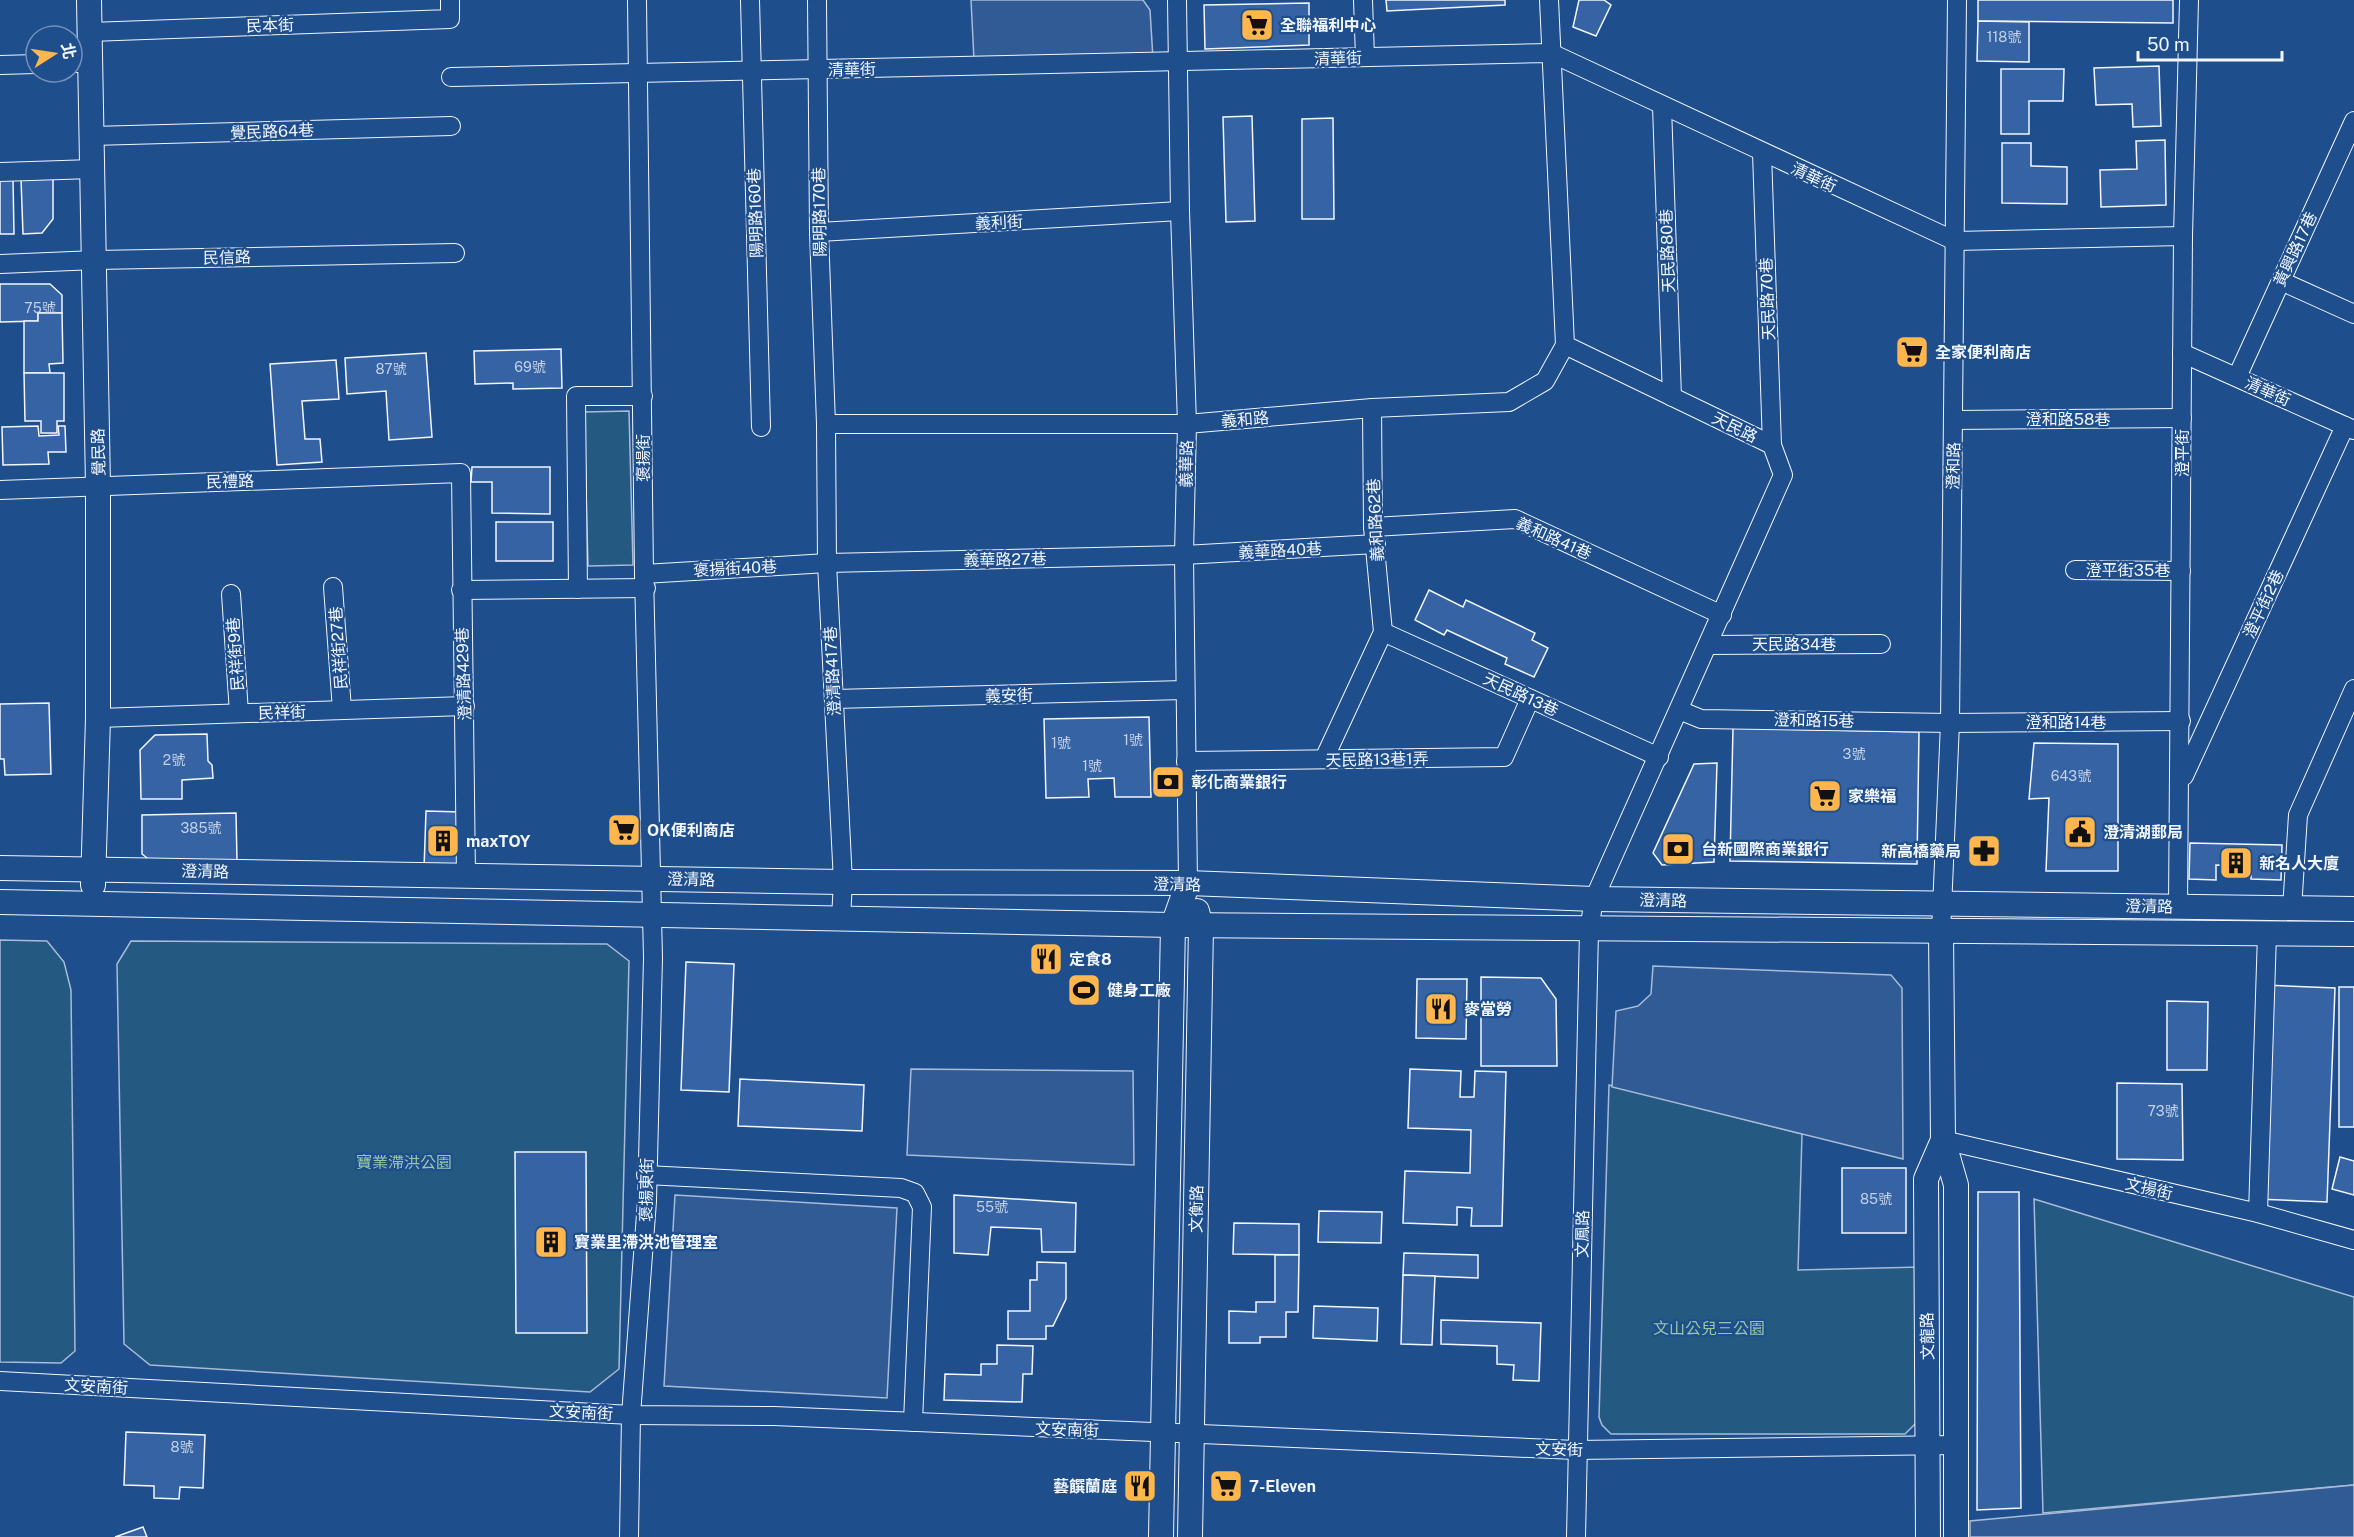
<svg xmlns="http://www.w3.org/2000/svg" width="2354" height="1537" font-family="'Public Sans','Noto Sans TC',sans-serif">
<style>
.green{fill:#245a82;stroke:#a8bbd7;stroke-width:1.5}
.parking{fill:#305b95;stroke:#a8bbd7;stroke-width:1.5}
.building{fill:#3563a3;stroke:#f2f6ff;stroke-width:1.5}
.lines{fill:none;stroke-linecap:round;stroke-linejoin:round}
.street-casing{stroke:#f2f6ff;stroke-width:20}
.secondary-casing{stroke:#f2f6ff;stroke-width:26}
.street{stroke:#1f4e8c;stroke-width:18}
.secondary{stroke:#1f4e8c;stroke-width:24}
.labels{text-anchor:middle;stroke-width:4.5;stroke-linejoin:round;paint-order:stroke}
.number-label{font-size:14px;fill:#c3d1e8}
.street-label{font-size:16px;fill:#f2f6ff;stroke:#1f4e8c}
.poi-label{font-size:16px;font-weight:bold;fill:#f2f6ff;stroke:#1f4e8c;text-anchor:start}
.park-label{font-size:16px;fill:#97c8a6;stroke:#1f4e8c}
</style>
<rect width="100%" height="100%" fill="#1f4e8c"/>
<g class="green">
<polygon points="629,411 633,565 588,566 584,412"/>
<polygon points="0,940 47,941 64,962 71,990 75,1351 61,1363 0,1362"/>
<polygon points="131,941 607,944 629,961 619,1369 590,1392 150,1365 124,1344 117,964"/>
<polygon points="1609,1085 1802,1134 1798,1270 1921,1267 1922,1417 1905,1434 1611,1434 1602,1425 1599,1417"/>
<polygon points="2034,1199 2354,1297 2354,1485 2043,1513"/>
</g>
<g class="parking">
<polygon points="971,0 1143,0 1150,10 1153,59 974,60"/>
<polygon points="1653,966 1891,975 1902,988 1903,1159 1612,1087 1616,1011 1638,1006 1651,994"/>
<polygon points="911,1069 1133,1071 1134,1165 907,1155"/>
<polygon points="675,1195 897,1208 887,1398 664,1386"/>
<polygon points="2354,1485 2354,1537 1970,1537 1970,1521"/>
</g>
<g class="building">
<polygon points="1386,0 1505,0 1505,5 1387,11"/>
<polygon points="1579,0 1604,0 1611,5 1596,36 1573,27"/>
<polygon points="1978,0 2173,0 2173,23 1978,21"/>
<polygon points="1309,3 1309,45 1205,49 1204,5"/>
<polygon points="1978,21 2029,22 2029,62 1977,61"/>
<polygon points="2159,66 2161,126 2133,127 2132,104 2096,105 2094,68"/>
<polygon points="2001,69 2064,69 2063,101 2029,101 2029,134 2001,134"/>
<polygon points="1252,116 1255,221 1226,222 1223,117"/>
<polygon points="1333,118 1334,219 1302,219 1302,119"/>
<polygon points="2165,140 2166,205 2101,207 2100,170 2137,169 2136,141"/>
<polygon points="2002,143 2031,143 2031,166 2067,167 2067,204 2002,203"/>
<polygon points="13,179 14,234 0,234 0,180"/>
<polygon points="21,179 53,179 53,219 42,233 23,234"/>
<polygon points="0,284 50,284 62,295 62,313 38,313 38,321 0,322"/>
<polygon points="38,313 62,313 63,363 49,364 50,373 24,373 24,321 38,321"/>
<polygon points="561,349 562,388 513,389 513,383 475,384 474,351"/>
<polygon points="426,353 432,437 389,440 386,391 347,394 345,358"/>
<polygon points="336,360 339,399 302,401 305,439 320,439 322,462 277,465 270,364"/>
<polygon points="24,373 64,373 64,421 57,421 57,433 41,433 41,421 25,421"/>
<polygon points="38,426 39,436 59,435 58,426 65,426 66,452 48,452 49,464 3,465 2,427"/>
<polygon points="472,467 550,467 550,514 492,513 492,482 471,482"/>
<rect x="496" y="522" width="57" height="39"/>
<polygon points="1429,590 1463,607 1466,600 1535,633 1532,640 1548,648 1534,677 1505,664 1507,658 1447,630 1444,635 1415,620"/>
<polygon points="49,703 51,774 5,775 4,759 0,759 0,704"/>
<polygon points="1149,717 1151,797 1115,797 1114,778 1088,779 1089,797 1046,798 1044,719"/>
<polygon points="1733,728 1919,732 1917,864 1730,861"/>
<polygon points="207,734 208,761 212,765 213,778 182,780 182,799 141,799 140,750 155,735"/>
<polygon points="2034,743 2118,744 2118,871 2046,871 2049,798 2029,799"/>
<polygon points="1717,763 1714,862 1662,865 1653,853 1694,764"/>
<polygon points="426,811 461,812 461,869 424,869"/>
<polygon points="236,813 237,861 151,861 142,854 142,815"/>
<polygon points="2190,843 2282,845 2281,880 2251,879 2251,866 2216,865 2216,880 2189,879"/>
<polygon points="686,962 734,964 729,1092 681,1090"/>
<polygon points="1481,977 1541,978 1556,999 1557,1066 1481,1066"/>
<polygon points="1417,979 1467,979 1466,1039 1416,1038"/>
<polygon points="2264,985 2335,988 2327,1202 2256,1199"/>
<rect x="2339" y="987" width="15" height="140"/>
<polygon points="2167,1001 2208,1002 2207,1070 2167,1070"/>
<polygon points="1410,1069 1461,1071 1460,1097 1474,1097 1475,1071 1506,1072 1502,1226 1471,1226 1472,1208 1457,1207 1457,1225 1403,1223 1405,1171 1470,1173 1471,1130 1408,1128"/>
<polygon points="740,1079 864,1085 862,1131 738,1126"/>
<polygon points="2117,1083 2182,1084 2183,1160 2117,1159"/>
<polygon points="515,1152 586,1152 587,1333 516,1333"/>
<polygon points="2340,1157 2354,1161 2354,1195 2332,1189"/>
<rect x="1842" y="1168" width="64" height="65"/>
<polygon points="1978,1192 2019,1192 2021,1508 1977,1510"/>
<polygon points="954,1195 1076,1203 1075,1252 1042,1252 1041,1229 991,1227 988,1255 954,1253"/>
<polygon points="1319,1211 1382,1212 1381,1243 1318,1242"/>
<polygon points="1234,1223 1299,1224 1299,1255 1233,1254"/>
<polygon points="1404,1253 1478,1255 1478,1278 1403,1275"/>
<polygon points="1275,1255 1299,1255 1298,1312 1286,1312 1286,1337 1260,1337 1260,1343 1229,1343 1229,1311 1256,1312 1256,1302 1275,1302"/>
<polygon points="1037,1262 1066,1263 1066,1299 1053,1326 1046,1326 1046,1339 1008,1339 1008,1311 1030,1311 1030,1280 1037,1280"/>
<polygon points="1403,1275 1435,1276 1432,1345 1401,1344"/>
<polygon points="1314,1306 1378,1308 1377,1341 1313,1338"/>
<polygon points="1441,1320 1541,1323 1539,1381 1513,1380 1514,1365 1497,1364 1497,1346 1441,1344"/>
<polygon points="997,1345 1033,1346 1032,1374 1023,1374 1022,1402 944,1400 945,1374 981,1375 981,1364 997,1364"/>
<polygon points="126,1432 205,1435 203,1488 180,1487 179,1499 154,1498 154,1486 124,1485"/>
<polygon points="143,1527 147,1537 115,1537"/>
</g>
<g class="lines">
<defs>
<g id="street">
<polyline points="750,0 761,427"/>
<polyline points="817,0 819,232 826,424 827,563 843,882 841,918"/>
<polyline points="1177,0 1180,211 1187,424 1184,555 1188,883"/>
<polyline points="1363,0 1365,57"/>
<polyline points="1549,0 1565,345 1772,445 1783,475 1594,899 1589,930 1576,1537"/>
<polyline points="90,32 450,19 450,0"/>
<polyline points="72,63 91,63"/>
<polyline points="0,65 36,64"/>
<polyline points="451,77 1551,53 1955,241 2183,236"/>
<polyline points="1662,106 1672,397"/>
<polyline points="92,136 451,126"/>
<polyline points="1762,153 1772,445"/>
<polyline points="0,172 93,169"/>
<polyline points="819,232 1180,211"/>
<polyline points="0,264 96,260 455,253"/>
<polyline points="2281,281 2354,314"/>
<polyline points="2182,353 2354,430"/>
<polyline points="2237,377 2354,121"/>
<polyline points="1953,420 2182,418"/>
<polyline points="826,424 1187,424 1372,408 1509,402 1545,381 1565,345"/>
<polyline points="0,490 461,473 466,876"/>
<polyline points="1373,527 1515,519 1722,615"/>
<polyline points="2075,570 2181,571"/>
<polyline points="644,574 827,563 1184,555 1376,544"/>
<polyline points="333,587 342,710"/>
<polyline points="578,589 576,396 643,396"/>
<polyline points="461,590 646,588"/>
<polyline points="231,594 239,713"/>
<polyline points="1383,632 1659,757"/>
<polyline points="1708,645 1881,644"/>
<polyline points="834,699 1185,690"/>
<polyline points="1679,710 1701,719 1950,723 2181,721"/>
<polyline points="98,718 465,706"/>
<polyline points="1324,759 1383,632 1373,527 1372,408"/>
<polyline points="1186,761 1504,757 1530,699"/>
<polyline points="2184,776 2345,426"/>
<polyline points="2178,906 2183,236 2189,0"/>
<polyline points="2292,909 2298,815 2354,689"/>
<polyline points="1941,932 1950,723 1957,0"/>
<polyline points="1943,1140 2258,1213 2354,1240"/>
<polyline points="646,1175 901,1188 915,1193 922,1207 913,1422"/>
<polyline points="2258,1213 2267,934"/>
<polyline points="0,1381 631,1415 774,1416 1576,1450 1956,1445"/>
<polyline points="629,1537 631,1415 647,1201 653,958 644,574 637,0"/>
</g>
<g id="secondary">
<polyline points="89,0 98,486 98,718 93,885"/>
<polyline points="0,868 843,882 1188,883 1594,899 2354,909"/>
<polyline points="0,902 1173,925 2354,934"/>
<polyline points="1941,932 1943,1140 1956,1185 1956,1537"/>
<polyline points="1161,1537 1173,925 1188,883"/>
<polyline points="1190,1537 1201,926 1197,911"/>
<polyline points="1928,1537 1926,1179 1943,1140"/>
</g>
</defs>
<use href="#street" class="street-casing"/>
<use href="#secondary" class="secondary-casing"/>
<use href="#street" class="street"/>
<use href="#secondary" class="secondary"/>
</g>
<defs>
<symbol id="supermarket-square" viewBox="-11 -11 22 22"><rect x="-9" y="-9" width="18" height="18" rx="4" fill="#ffb74d" stroke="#1f4e8c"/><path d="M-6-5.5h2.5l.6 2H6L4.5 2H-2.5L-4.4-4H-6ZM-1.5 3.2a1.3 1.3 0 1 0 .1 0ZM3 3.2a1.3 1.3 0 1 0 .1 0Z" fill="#111"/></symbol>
<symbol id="bank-square" viewBox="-11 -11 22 22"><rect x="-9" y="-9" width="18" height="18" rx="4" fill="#ffb74d" stroke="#1f4e8c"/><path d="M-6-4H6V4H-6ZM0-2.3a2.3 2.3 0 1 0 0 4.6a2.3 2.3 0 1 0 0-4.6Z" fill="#111"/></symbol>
<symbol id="civic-square" viewBox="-11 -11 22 22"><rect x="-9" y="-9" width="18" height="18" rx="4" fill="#ffb74d" stroke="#1f4e8c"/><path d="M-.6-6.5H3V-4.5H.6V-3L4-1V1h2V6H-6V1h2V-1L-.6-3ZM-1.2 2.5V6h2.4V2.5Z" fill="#111"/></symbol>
<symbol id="building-square" viewBox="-11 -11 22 22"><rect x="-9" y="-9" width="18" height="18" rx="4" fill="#ffb74d" stroke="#1f4e8c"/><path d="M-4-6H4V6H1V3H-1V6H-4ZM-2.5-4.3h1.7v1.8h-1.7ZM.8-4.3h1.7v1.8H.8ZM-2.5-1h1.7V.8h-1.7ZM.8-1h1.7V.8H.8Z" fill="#111"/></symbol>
<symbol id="pharmacy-square" viewBox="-11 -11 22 22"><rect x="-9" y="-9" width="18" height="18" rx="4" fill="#ffb74d" stroke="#1f4e8c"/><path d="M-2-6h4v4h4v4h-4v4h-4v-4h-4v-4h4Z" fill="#111"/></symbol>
<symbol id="restaurant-square" viewBox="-11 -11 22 22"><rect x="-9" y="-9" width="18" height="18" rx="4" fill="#ffb74d" stroke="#1f4e8c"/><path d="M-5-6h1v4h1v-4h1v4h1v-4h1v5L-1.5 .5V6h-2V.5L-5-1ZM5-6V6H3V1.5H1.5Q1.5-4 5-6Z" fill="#111"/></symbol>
<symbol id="stadium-square" viewBox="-11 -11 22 22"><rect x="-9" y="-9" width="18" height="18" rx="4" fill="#ffb74d" stroke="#1f4e8c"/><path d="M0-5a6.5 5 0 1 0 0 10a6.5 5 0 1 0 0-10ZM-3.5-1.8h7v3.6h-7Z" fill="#111"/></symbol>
</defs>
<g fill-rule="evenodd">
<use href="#supermarket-square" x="1238" y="6" width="38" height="38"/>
<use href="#supermarket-square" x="1893" y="333" width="38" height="38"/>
<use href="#bank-square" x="1149" y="763" width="38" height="38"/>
<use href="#supermarket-square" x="1806" y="777" width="38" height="38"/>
<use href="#supermarket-square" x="605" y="811" width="38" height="38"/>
<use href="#civic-square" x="2061" y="813" width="38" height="38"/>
<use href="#building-square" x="424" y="822" width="38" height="38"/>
<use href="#bank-square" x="1659" y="830" width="38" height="38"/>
<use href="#pharmacy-square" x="1965" y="832" width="38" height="38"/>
<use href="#building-square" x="2217" y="844" width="38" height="38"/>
<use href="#restaurant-square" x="1027" y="940" width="38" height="38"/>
<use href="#stadium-square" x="1065" y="971" width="38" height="38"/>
<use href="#restaurant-square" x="1422" y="990" width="38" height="38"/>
<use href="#building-square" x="532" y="1223" width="38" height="38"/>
<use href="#restaurant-square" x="1121" y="1467" width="38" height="38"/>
<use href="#supermarket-square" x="1207" y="1467" width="38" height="38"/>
</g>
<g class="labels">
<g class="number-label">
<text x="2004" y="42">118號</text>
<text x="40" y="313">75號</text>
<text x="530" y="372">69號</text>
<text x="391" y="374">87號</text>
<text x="1133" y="745">1號</text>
<text x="1061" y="748">1號</text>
<text x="1854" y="759">3號</text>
<text x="174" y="765">2號</text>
<text x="1092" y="771">1號</text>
<text x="2071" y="781">643號</text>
<text x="201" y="833">385號</text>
<text x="2163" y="1116">73號</text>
<text x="1876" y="1204">85號</text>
<text x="992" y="1212">55號</text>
<text x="182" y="1452">8號</text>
</g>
<g class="street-label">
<text transform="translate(270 25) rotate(-2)" y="6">民本街</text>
<text transform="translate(1338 58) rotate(-2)" y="6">清華街</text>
<text transform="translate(852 69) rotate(-1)" y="6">清華街</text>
<text transform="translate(272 131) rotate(-2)" y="6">覺民路64巷</text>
<text transform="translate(1814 177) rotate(25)" y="6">清華街</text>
<text transform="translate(819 212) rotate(-91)" y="6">陽明路170巷</text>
<text transform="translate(755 213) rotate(-92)" y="6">陽明路160巷</text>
<text transform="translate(999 222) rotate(-3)" y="6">義利街</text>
<text transform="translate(2295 249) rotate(-65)" y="6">黃興路17巷</text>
<text transform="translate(1667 251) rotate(-92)" y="6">天民路80巷</text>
<text transform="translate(227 257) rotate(-1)" y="6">民信路</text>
<text transform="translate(1767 299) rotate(-92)" y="6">天民路70巷</text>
<text transform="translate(2268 391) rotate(24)" y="6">清華街</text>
<text transform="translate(1245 419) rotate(-5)" y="6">義和路</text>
<text x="2068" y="425">澄和路58巷</text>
<text transform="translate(1735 427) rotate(26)" y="6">天民路</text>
<text transform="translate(98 452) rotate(-91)" y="6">覺民路</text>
<text transform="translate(2182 453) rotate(-90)" y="6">澄平街</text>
<text transform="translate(643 458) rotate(-90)" y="6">褒揚街</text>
<text transform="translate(1186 464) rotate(-89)" y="6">義華路</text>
<text transform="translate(1953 466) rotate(-89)" y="6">澄和路</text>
<text transform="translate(230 481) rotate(-2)" y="6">民禮路</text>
<text transform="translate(1375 520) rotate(-93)" y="6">義和路62巷</text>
<text transform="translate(1554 538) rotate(24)" y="6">義和路41巷</text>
<text transform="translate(1280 550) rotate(-3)" y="6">義華路40巷</text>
<text transform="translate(1005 559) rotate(-1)" y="6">義華路27巷</text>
<text transform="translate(735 568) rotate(-3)" y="6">褒揚街40巷</text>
<text x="2128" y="576">澄平街35巷</text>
<text transform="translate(2263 604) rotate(-65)" y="6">澄平街2巷</text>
<text x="1794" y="650">天民路34巷</text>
<text transform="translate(338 648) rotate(-94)" y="6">民祥街27巷</text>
<text transform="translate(235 654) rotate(-94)" y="6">民祥街9巷</text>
<text transform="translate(832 671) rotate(-93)" y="6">澄清路417巷</text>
<text transform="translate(463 674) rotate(-92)" y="6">澄清路429巷</text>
<text transform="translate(1521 694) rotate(25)" y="6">天民路13巷</text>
<text transform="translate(1009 695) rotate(-1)" y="6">義安街</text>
<text transform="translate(282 712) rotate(-2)" y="6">民祥街</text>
<text transform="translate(1814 720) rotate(1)" y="6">澄和路15巷</text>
<text x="2066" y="728">澄和路14巷</text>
<text transform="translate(1377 759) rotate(-1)" y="6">天民路13巷1弄</text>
<text transform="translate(205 871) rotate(1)" y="6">澄清路</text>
<text transform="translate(691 879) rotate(1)" y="6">澄清路</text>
<text transform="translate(1177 884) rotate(1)" y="6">澄清路</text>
<text transform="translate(1663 900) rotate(1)" y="6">澄清路</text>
<text transform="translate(2149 906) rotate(1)" y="6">澄清路</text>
<text transform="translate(2149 1188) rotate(13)" y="6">文揚街</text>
<text transform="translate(646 1190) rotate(-89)" y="6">褒揚東街</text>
<text transform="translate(1196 1209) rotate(-89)" y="6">文衡路</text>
<text transform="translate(1582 1234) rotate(-89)" y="6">文鳳路</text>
<text transform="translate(1927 1336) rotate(-91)" y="6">文龍路</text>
<text transform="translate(96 1386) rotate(3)" y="6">文安南街</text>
<text transform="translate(581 1412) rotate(3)" y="6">文安南街</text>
<text transform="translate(1067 1429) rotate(2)" y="6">文安南街</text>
<text transform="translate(1559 1449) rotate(1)" y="6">文安街</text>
</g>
<g class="poi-label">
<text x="1280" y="31">全聯福利中心</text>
<text x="1935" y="358">全家便利商店</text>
<text x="1191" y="788">彰化商業銀行</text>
<text x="1848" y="802">家樂福</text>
<text x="647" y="836">OK便利商店</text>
<text x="2103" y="838">澄清湖郵局</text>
<text x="466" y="847">maxTOY</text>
<text x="1701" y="855">台新國際商業銀行</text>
<text x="1961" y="857" text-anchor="end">新高橋藥局</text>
<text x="2259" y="869">新名人大廈</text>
<text x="1069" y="965">定食8</text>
<text x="1107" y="996">健身工廠</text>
<text x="1464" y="1015">麥當勞</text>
<text x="574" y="1248">寶業里滯洪池管理室</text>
<text x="1117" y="1492" text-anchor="end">藝饌蘭庭</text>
<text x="1249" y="1492">7-Eleven</text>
</g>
<g class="park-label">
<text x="404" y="1168">寶業滯洪公園</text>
<text x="1709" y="1334">文山公兒三公園</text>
</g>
</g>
<g transform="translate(54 54) rotate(78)"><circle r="28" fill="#1f4e8c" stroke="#7391ba" stroke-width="1.5"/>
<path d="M0-4.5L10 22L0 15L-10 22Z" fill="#ffb74d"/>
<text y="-9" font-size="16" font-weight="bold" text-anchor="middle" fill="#f2f6ff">北</text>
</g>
<path d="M2138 51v9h144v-9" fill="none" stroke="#f2f6ff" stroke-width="3"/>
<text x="2147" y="51" font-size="18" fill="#f2f6ff" stroke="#1f4e8c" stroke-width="4.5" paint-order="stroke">50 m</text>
</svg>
